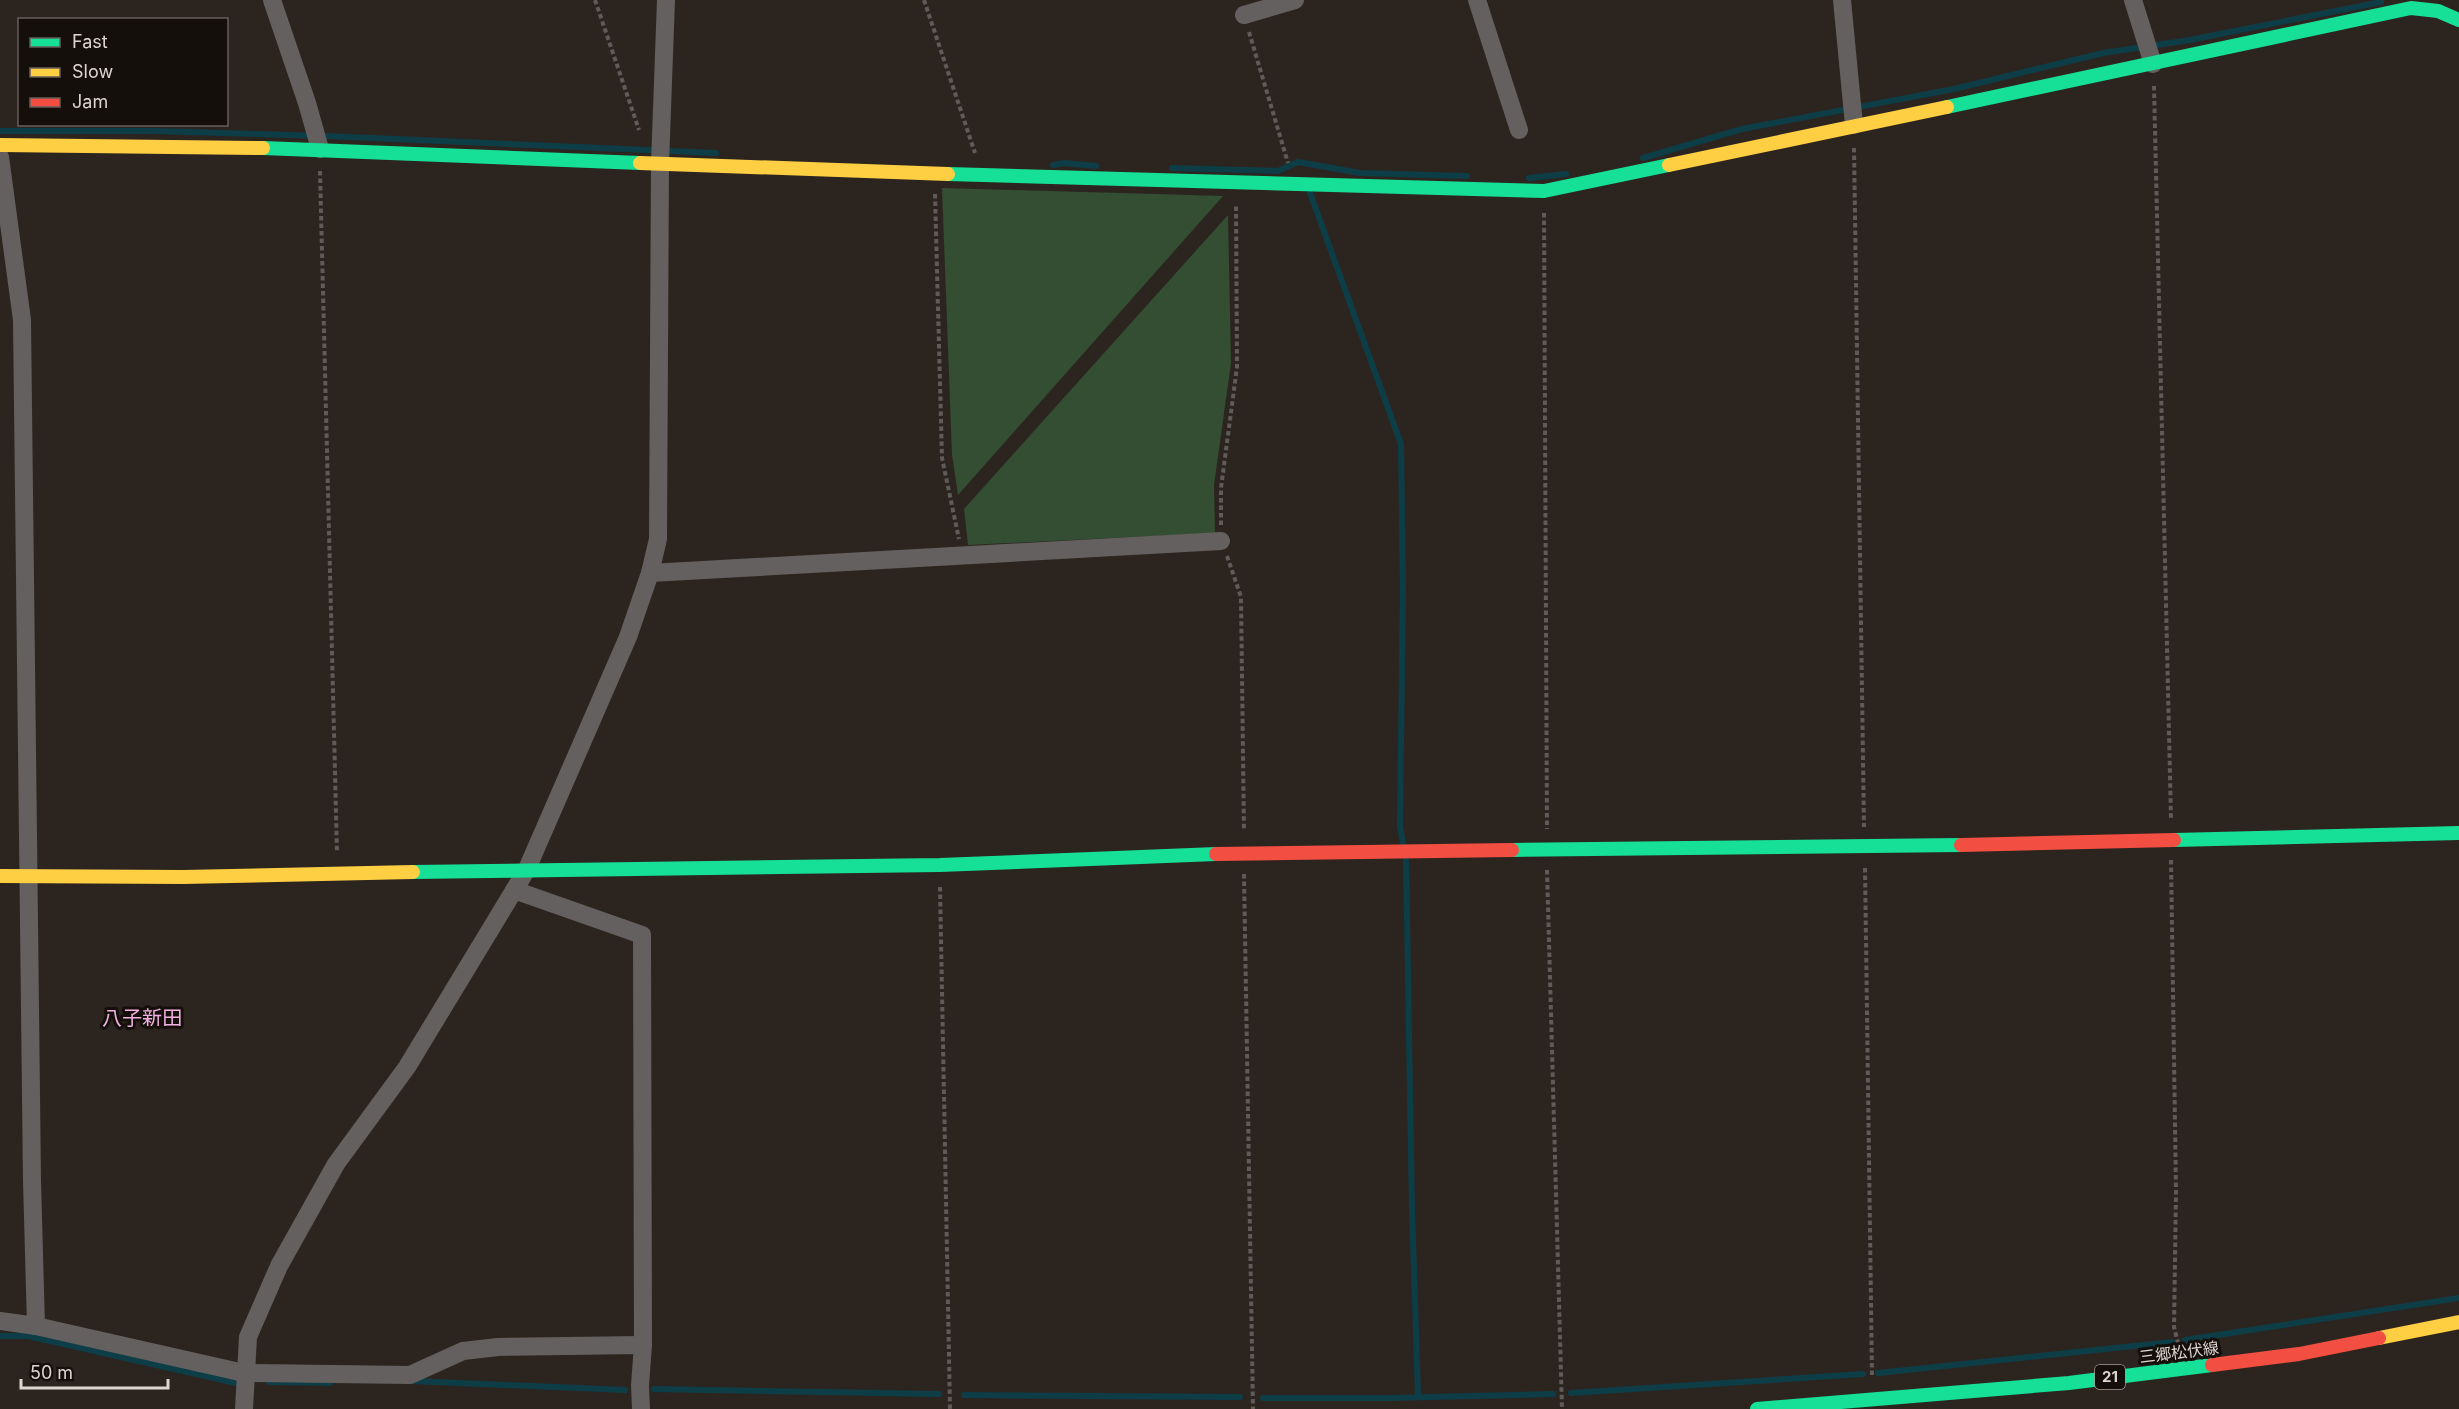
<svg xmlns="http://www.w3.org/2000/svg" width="2459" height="1409" font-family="Inter,'Noto Sans JP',sans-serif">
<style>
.green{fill:#334e33}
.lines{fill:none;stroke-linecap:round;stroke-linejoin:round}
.stream{stroke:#0d3e47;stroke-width:6}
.path{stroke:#5f5b5a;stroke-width:4;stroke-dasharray:4.5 3;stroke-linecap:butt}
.street{stroke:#64605f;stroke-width:18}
.fast{stroke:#16e098;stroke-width:14}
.slow{stroke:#ffcf43;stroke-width:14}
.jam{stroke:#f24e42;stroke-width:14}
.labels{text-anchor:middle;stroke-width:6;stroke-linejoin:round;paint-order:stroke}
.shield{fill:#150f0b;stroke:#a29a94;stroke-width:1.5}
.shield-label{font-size:15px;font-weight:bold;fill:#ded5cf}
.street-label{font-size:16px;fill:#ded5cf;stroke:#150f0b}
.quarter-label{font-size:20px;fill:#f3b1e2;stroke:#150f0b}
</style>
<rect width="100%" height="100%" fill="#2c251f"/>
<g class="green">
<polygon points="942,188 1223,196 958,495 952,454"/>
<polygon points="1228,215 1231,363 1214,485 1215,533 968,545 964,509"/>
</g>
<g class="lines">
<g class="stream">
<polyline points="0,131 154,131 325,136 716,153"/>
<polyline points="1643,158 1742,129 1954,89 2103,53 2190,40 2381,2"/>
<polyline points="1053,165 1064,163 1096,166"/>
<polyline points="1172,168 1278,171 1298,162 1360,173 1467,176"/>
<polyline points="1529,178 1566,174"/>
<polyline points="1309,190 1401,444 1403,589 1400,826 1403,844"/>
<polyline points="1406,857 1412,1210 1418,1395"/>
<polyline points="0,1336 28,1336 236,1383"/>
<polyline points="2185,1340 2459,1298"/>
<polyline points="1878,1373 2172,1342"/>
<polyline points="412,1381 625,1390"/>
<polyline points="269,1382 330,1383"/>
<polyline points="654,1389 939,1394"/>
<polyline points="1571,1393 1863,1374"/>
<polyline points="964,1395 1240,1397"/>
<polyline points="1263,1398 1389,1398 1553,1394"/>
</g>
<g class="path">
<polyline points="595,0 639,130"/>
<polyline points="924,0 975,153"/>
<polyline points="1249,32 1288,163"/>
<polyline points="2154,86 2171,819"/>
<polyline points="1854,148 1864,827"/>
<polyline points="320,171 337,853"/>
<polyline points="935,194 942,458 959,539"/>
<polyline points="1544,213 1547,829"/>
<polyline points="1221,525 1221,488 1237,367 1236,204"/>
<polyline points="1227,556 1241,597 1244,831"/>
<polyline points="2171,860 2176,1191 2174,1327 2179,1347"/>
<polyline points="1865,868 1872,1376"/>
<polyline points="1547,870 1562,1409"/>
<polyline points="1244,874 1253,1409"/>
<polyline points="940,887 950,1409"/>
</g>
<g class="street">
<polyline points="272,0 307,103 320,149"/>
<polyline points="1477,0 1519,130"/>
<polyline points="1842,0 1854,125"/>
<polyline points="2133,0 2153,64"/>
<polyline points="1244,15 1295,0"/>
<polyline points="0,157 22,320 32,1181 36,1326"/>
<polyline points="650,573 1221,541"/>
<polyline points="514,890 642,935 643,1345 640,1385 641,1409"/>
<polyline points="0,1321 36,1326 244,1373 410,1375 463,1351 498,1347 643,1345"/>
<polyline points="244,1409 248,1337 279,1266 336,1164 407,1067 527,869 628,637 650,573 658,539 660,164 666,0"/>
</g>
<g class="fast">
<polyline points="1947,107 2411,8 2438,11 2459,20"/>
<polyline points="263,148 640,163"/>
<polyline points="948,174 1544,191 1669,165"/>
<polyline points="2174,840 2459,833"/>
<polyline points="1512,850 1961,845"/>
<polyline points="413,872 940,865 1216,854"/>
<polyline points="1757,1409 2069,1383 2212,1365"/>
</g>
<g class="slow">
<polyline points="0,145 263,148"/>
<polyline points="640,163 948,174"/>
<polyline points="1669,165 1947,107"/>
<polyline points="0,876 183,877 413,872"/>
<polyline points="2379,1338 2459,1322"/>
</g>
<g class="jam">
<polyline points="1961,845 2174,840"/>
<polyline points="1216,854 1512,850"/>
<polyline points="2212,1365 2299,1354 2379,1338"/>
</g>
</g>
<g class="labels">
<rect class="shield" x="2095" y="1365" width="30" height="24" rx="4.5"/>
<g class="shield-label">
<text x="2110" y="1382">21</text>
</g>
<g class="street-label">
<text transform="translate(2179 1352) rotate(-7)" y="6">三郷松伏線</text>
</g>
<g class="quarter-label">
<text x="142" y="1025">八子新田</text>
</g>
</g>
<rect x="18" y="18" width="210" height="108" fill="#150f0b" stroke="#655e59" stroke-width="1.5"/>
<rect x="30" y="38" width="30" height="9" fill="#16e098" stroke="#655e59" stroke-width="1.5"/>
<text x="72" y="48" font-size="18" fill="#ded5cf">Fast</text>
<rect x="30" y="68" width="30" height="9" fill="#ffcf43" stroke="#655e59" stroke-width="1.5"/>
<text x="72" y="78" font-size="18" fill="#ded5cf">Slow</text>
<rect x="30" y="98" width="30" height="9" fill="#f24e42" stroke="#655e59" stroke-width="1.5"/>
<text x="72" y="108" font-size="18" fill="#ded5cf">Jam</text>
<path d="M21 1379v9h147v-9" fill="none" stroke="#ded5cf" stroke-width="3"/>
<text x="30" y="1379" font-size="18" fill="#ded5cf" stroke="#150f0b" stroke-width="4.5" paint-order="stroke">50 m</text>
</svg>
